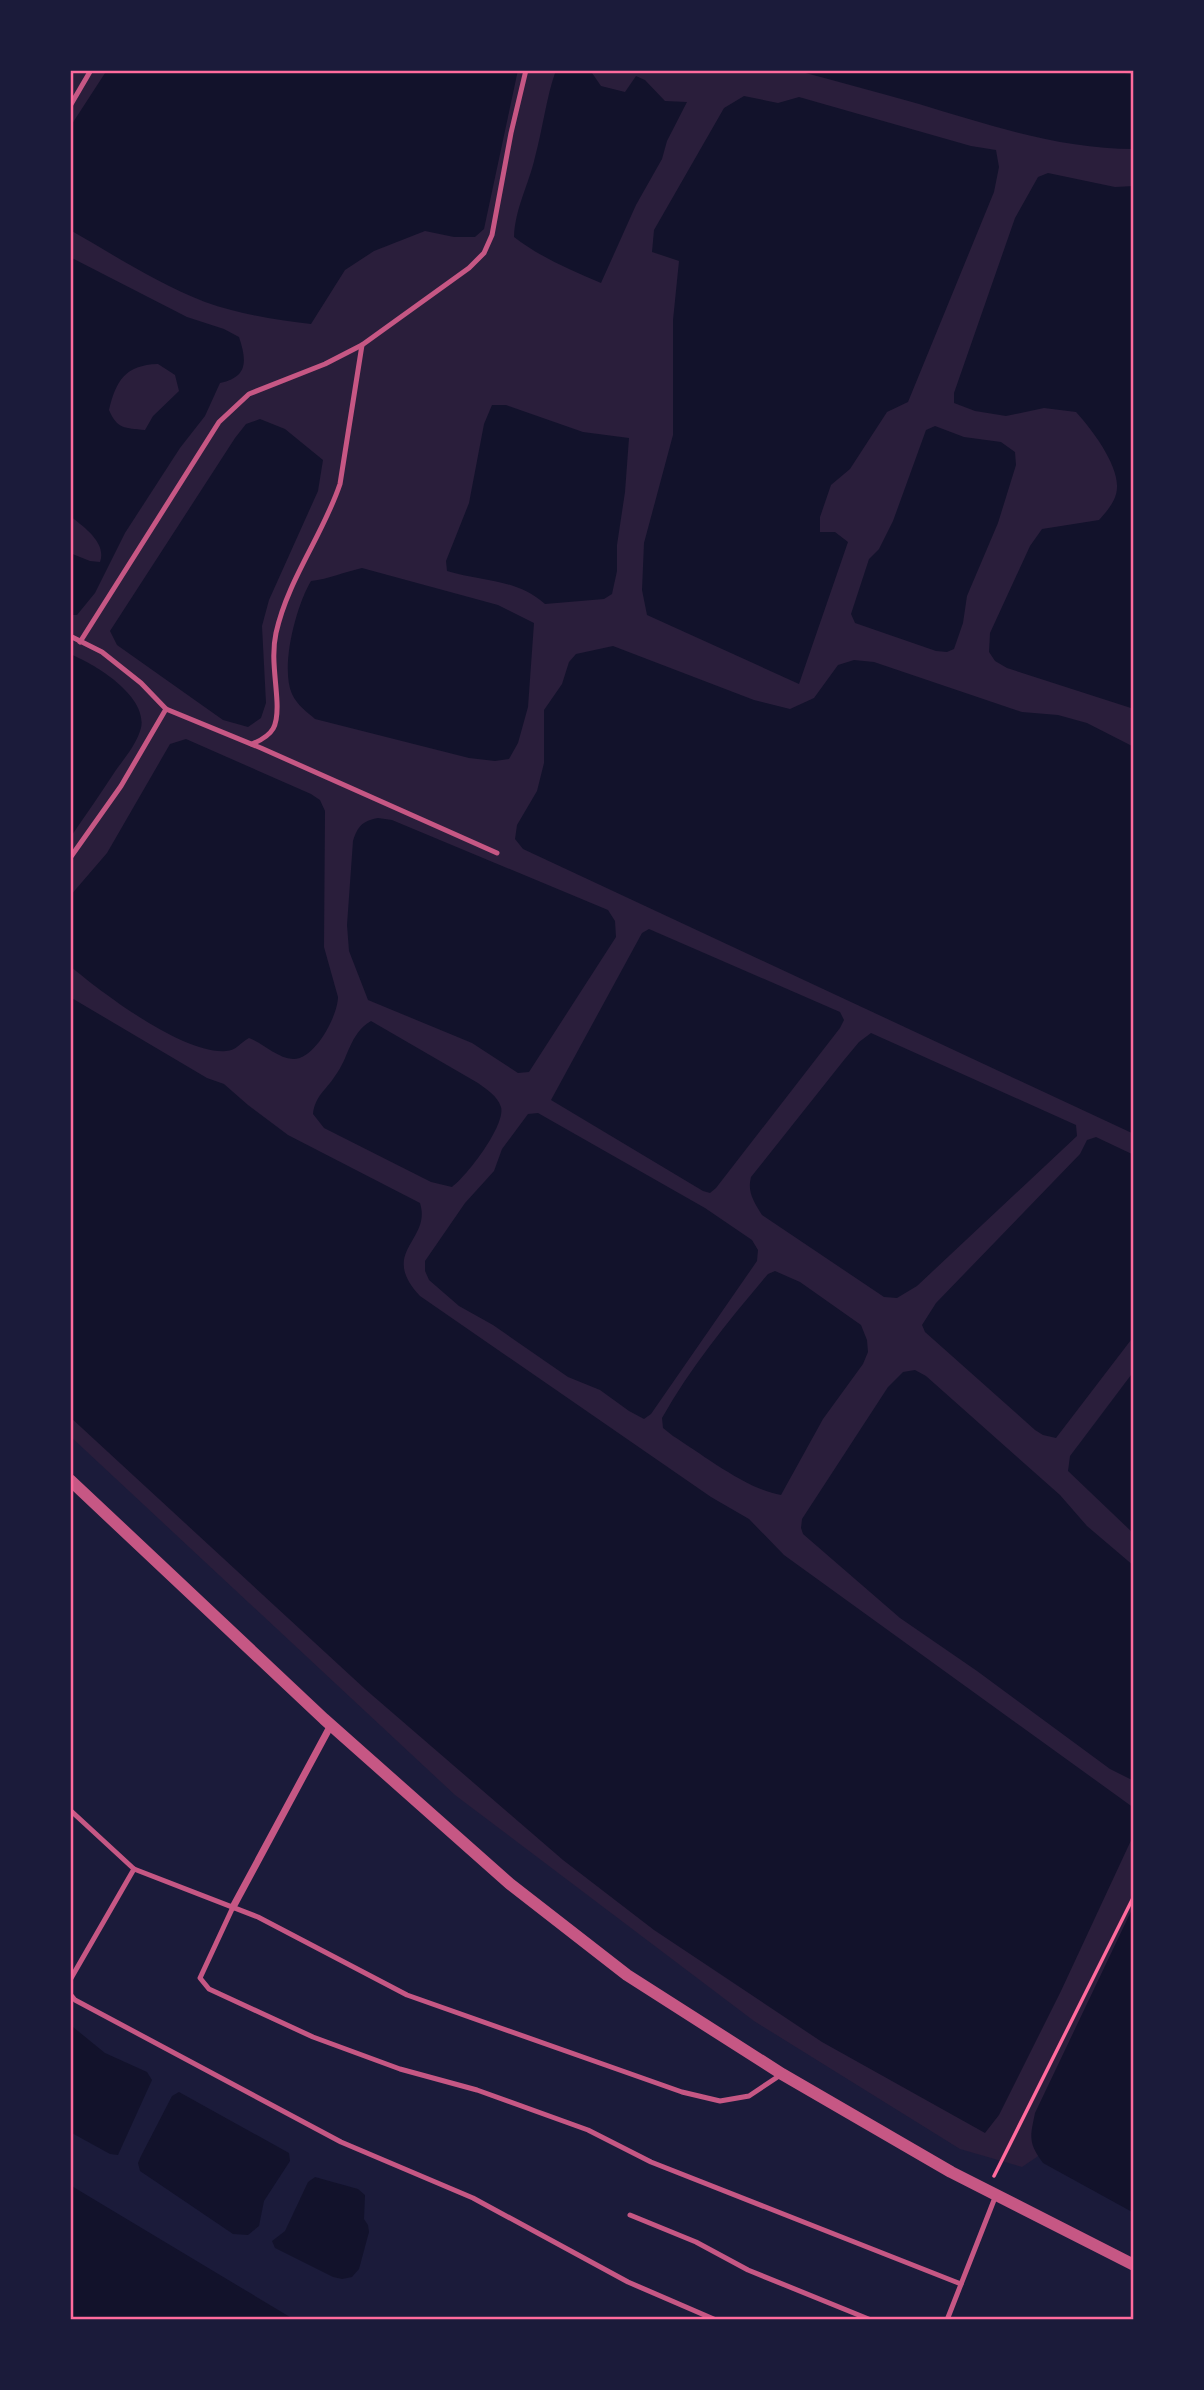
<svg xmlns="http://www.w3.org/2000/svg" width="1204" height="2390" font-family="Merriweather,serif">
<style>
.green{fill:#2a1e3b}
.water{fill:#12122b;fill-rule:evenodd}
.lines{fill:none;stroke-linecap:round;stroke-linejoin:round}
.path{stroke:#ff6b9d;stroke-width:3.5}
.service{stroke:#c65784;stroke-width:5}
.minor{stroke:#c65784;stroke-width:7}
.tertiary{stroke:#c65784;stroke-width:12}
.neatline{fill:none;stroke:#ff6b9d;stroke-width:2.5}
</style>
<rect width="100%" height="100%" fill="#1b1b3a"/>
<polygon class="green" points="70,70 1134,70 1134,1973 1053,2146 1022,2167 960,2149 754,2021 455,1795 70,1436"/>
<g class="water">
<path d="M107 70H518L484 229 475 237H454L425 231 374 251 345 270 311 324C275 320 239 314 205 302 158 284 114 255 70 230V127Z"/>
<path d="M556 70H590L601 86 625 92 636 76 645 80 665 101 687 102 667 141 662 159 636 205 601 283C570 270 540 257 514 237 515 208 529 184 535 157 543 128 546 98 556 70Z"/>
<path d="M794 70H1096L1134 74V149C1061 149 988 125 919 104 877 92 836 81 794 70Z"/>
<polygon points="744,96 778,103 799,97 971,146 996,150 999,167 994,192 908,402 887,412 850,469 831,485 820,517 820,532 835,532 848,542 799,684 647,615 642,590 644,543 673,435 673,320 679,261 652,252 654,230 724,108"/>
<path d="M1048 173 1115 187 1134 186V709L1007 668 995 661 989 652 990 633 1030 546 1042 529 1099 520C1107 511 1117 500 1117 487 1118 464 1091 428 1076 412L1044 408 1006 416 975 411 954 403V393L1015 218 1038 177Z"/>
<path d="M70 257 187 317 224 329 239 337C247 361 248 377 220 383L205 416 180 448 125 533 95 593 77 615H70V553L90 561 100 562C107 543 84 527 70 516ZM158 364 175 375 179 391 153 416 145 430C125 428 117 429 109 410 116 381 125 365 158 364Z"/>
<path d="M492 405H506L583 432 629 438 625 492 617 545V571L612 594 604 599 545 604C515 578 483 582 447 571L446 561 469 503 484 424Z"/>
<polygon points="260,419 285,429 323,460 318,491 269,600 262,626 266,703 261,718 248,727 223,720 117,645 110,631 235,438 246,424"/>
<polygon points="935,426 964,437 1001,442 1015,452 1016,465 998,523 967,596 963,623 954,649 947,652 936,651 855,623 851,614 869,559 879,549 893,521 926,430"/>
<path d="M362 568 498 605 534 623 528 707 518 743 509 759 495 761 469 758 315 719C307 712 297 705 292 694 280 667 296 606 311 581 329 579 344 572 362 568Z"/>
<polygon points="613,646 754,700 790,709 814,698 838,665 854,660 874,662 1022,712 1058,715 1087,723 1134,747 1134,1134 523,849 515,839 517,825 537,791 544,763 544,710 562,684 569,662 576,654"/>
<path d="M70 654C95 664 148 696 141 728 137 743 125 758 116 770 101 793 85 816 70 838Z"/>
<path d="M186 739 311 794 320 800 325 811 324 947 338 997C338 1015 315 1060 293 1059 277 1058 263 1043 249 1038 241 1042 236 1051 226 1051 184 1055 102 993 70 966V896L107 853 170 744Z"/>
<path d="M378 818 392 820 608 910 615 921 616 937 529 1072 518 1073 472 1043 368 1000 349 951 347 925 353 841C358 826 362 821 378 818Z"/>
<polygon points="649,929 840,1012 844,1020 840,1028 716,1188 710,1193 703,1191 551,1100 642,933"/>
<path d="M70 997 207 1078 224 1084 248 1105 288 1135 420 1203C432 1241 378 1251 420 1296L711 1497 749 1519 784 1555 1134 1808V1834L1061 1991 999 2115 985 2133 822 2042 654 1930 563 1860 365 1689 70 1417Z"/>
<path d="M371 1021 478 1083C487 1090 497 1095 501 1107 506 1125 467 1176 452 1187L431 1182 324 1128 313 1114C315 1096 326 1090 335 1076 349 1058 349 1034 371 1021Z"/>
<path d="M871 1033 1076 1125 1077 1136 917 1286 897 1298 884 1297 762 1215C754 1202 747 1192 751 1177L844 1060 859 1042Z"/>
<polygon points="538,1113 705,1208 752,1240 758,1250 757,1261 651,1414 644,1419 629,1411 600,1390 568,1377 493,1325 459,1306 429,1280 425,1271 425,1261 465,1203 494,1171 502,1149 528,1114"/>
<polygon points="1096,1137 1134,1155 1134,1336 1056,1438 1043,1435 1035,1430 925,1332 922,1325 936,1303 1080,1154 1087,1140"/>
<path d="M775 1271 800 1282 861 1325 867 1340 868 1352 863 1364 823 1419 781 1495C748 1490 703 1455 673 1436L663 1428 662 1418C691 1366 730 1319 768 1274Z"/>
<polygon points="915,1370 926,1376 1060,1495 1087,1526 1134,1566 1134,1781 1110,1769 977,1671 900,1618 803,1534 801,1528 802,1519 888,1387 903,1372"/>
<polygon points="1134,1371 1134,1534 1068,1471 1070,1456"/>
<path d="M1134 1905V2213L1043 2163C1028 2143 1030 2137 1035 2113Z"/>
<polygon points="73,2027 105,2053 147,2072 152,2080 118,2155 110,2154 70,2132 70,2028"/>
<polygon points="179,2092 289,2153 290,2161 264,2201 259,2226 248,2235 233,2234 140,2171 138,2163 141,2156 172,2096"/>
<polygon points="315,2177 358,2189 365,2195 364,2219 368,2225 369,2232 359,2269 352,2277 342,2279 333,2277 275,2248 272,2241 285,2231 308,2182"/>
<polygon points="70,2185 295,2320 70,2320"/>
</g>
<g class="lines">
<polyline class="path" points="994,2176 1134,1896"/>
<g class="service">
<polyline points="70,106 91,70"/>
<polyline points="70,636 102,652 141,683 166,709 261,748 497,853"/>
<polyline points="80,642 219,422 249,394 325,364 362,345 469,268 484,253 492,235 511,133 526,70"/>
<path d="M252 744C274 735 278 726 277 702 276 679 271 656 276 633 288 579 323 535 340 484L362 345"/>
<polyline points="70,858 121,786 166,709"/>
<polyline points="70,1810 134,1869 258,1917 407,1995 682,2092 720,2101 749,2096 782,2074"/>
<polyline points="233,1907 200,1978 209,1989 313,2037 400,2069 477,2090 588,2130 651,2162 961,2284"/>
<polyline points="70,1980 134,1869"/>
<polyline points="70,1994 75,2000 341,2142 473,2198 628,2282 716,2320"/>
<polyline points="630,2215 696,2242 748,2270 871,2320"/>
<polyline points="947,2320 996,2195"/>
</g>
<polyline class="minor" points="233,1907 331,1725"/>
<polyline class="tertiary" points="70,1480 324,1719 510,1884 627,1975 782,2074 951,2172 1134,2265"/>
</g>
<rect width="1204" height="2390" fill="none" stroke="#1b1b3a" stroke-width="144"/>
<rect x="72" y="72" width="1060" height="2246" class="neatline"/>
</svg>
